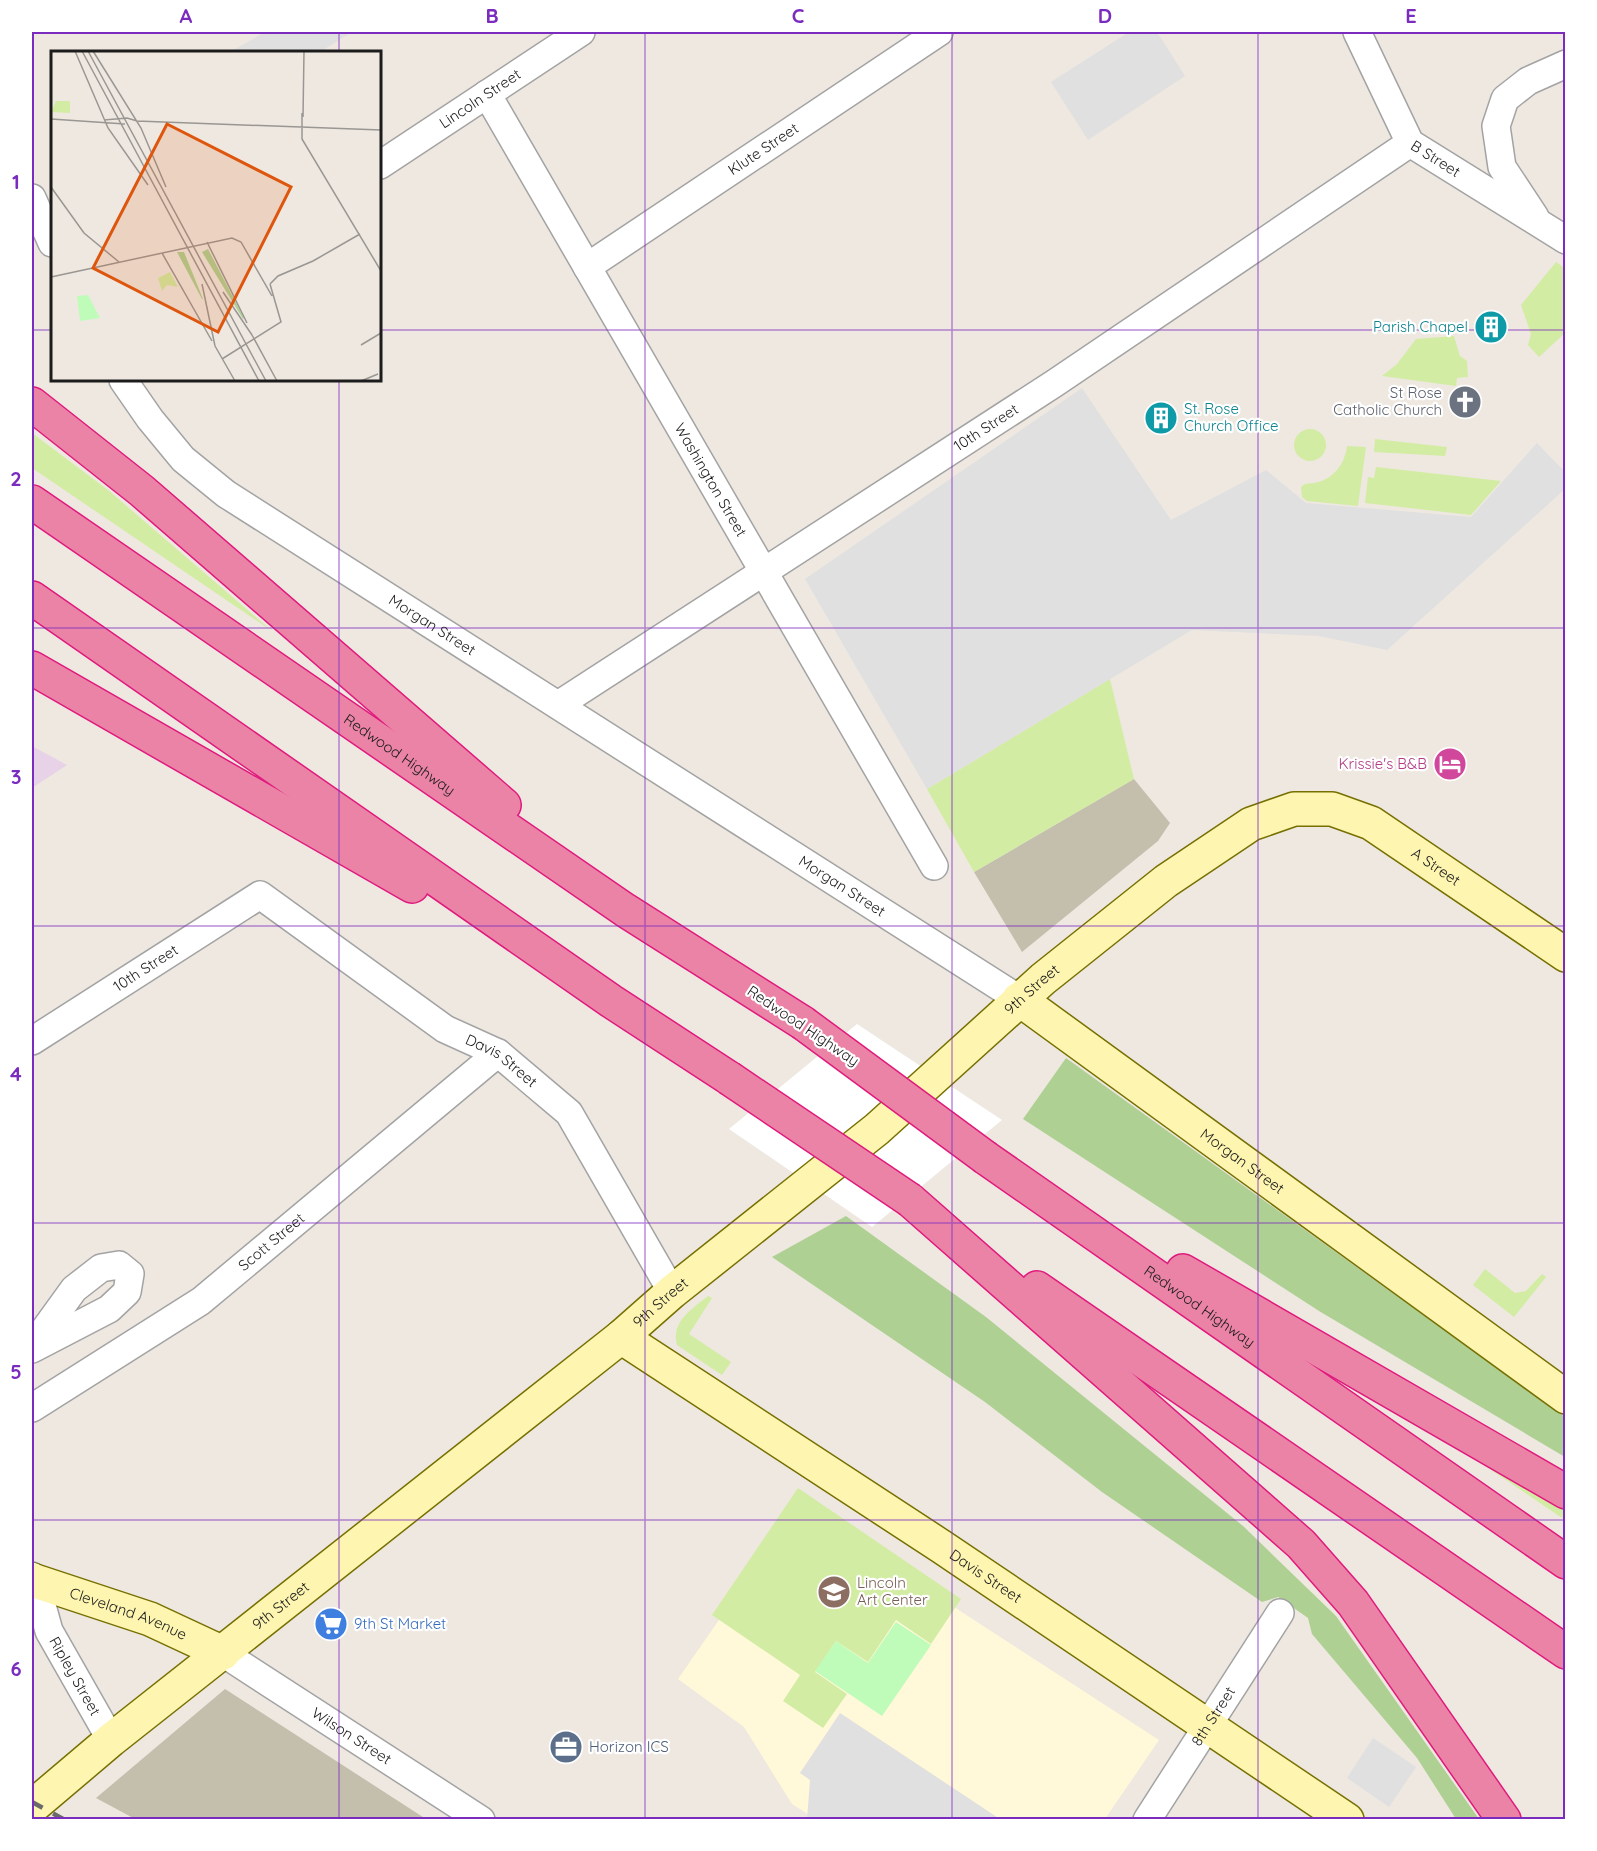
<svg xmlns="http://www.w3.org/2000/svg" width="1597" height="1851" font-family="Quicksand,sans-serif">
<style>
.industrial{fill:#e8d2e7}
.education{fill:#fff9d9}
.construction{fill:#c3bfac}
.grass{fill:#d3eca3}
.forest{fill:#afd093}
.park{fill:#bffcba}
.parking{fill:#e0e0e0}
.pier{fill:#fff}
.lines{fill:none;stroke-linecap:round;stroke-linejoin:round}
.street-casing{stroke:#a3a3a3;stroke-width:30}
.secondary-casing{stroke:#767000;stroke-width:36}
.highway-casing{stroke:#e01a7d;stroke-width:36}
.street{stroke:#fff;stroke-width:27}
.secondary{stroke:#fdf5b0;stroke-width:33}
.highway{stroke:#eb83a7;stroke-width:33}
.rail{stroke:#6a6a6a;stroke-width:4.5;stroke-dasharray:12 12;stroke-linecap:butt}
.highway-bridge-casing{stroke:#e01a7d;stroke-width:36;stroke-linecap:butt}
.highway-bridge{stroke:#eb83a7;stroke-width:33}
.grid{fill:none;stroke:#7b2cbf;stroke-width:1.5;stroke-opacity:0.55}
.labels{text-anchor:middle;stroke-width:4.5;stroke-linejoin:round;paint-order:stroke}
.street-label{font-size:15px;fill:#1c1c1c;stroke:#fff}
.culture-label{font-size:15px;fill:#0d838f;stroke:#fff;text-anchor:end}
.worship-label{font-size:15px;fill:#5b616d;stroke:#fff;text-anchor:end}
.hotel-label{font-size:15px;fill:#b23c85;stroke:#fff;text-anchor:end}
.education-label{font-size:15px;fill:#785e54;stroke:#fff;text-anchor:start}
.shop-label{font-size:15px;fill:#366cbe;stroke:#fff;text-anchor:start}
.service-label{font-size:15px;fill:#4e5e75;stroke:#fff;text-anchor:start}
.inset-road{fill:none;stroke:#9a9692;stroke-width:1.5}
.view{fill:#de560d;fill-opacity:0.15;stroke:#de560d;stroke-width:3}
.inset-edge{fill:none;stroke:#1c1c1c;stroke-width:3}
.neatline{fill:none;stroke:#7b2cbf;stroke-width:2}
.grid-label{font-size:20px;text-anchor:middle;font-weight:bold;fill:#7b2cbf}
</style>
<rect width="100%" height="100%" fill="#eee8e1"/>
<polygon class="industrial" points="32,746 67,765 32,788"/>
<polygon class="education" points="798,1506 1159,1740 1105,1819 816,1819 792,1804 744,1727 678,1679"/>
<g class="construction">
<polygon points="1134,779 1170,823 1158,841 1022,952 974,872"/>
<polygon points="225,1689 426,1819 427,1819 135,1819 96,1798"/>
</g>
<g class="grass">
<polygon points="1556,262 1565,268 1565,333 1539,357 1528,345 1531,334 1521,305"/>
<polygon points="1454,336 1460,356 1467,361 1468,377 1457,378 1456,386 1382,376 1397,364 1416,339"/>
<circle cx="1310" cy="445" r="16"/>
<polygon points="32,433 108,490 272,631 32,468"/>
<polygon points="1375,439 1447,447 1445,456 1374,452"/>
<path d="M1347 446 1366 447 1358 506 1307 501 1302 497 1301 487C1306 482 1308 484 1314 483 1333 480 1345 464 1347 446Z"/>
<polygon points="1376,467 1501,481 1471,515 1365,503 1368,477 1374,478"/>
<polygon points="1110,679 1134,779 974,872 927,789"/>
<polygon points="1485,1269 1515,1293 1526,1291 1542,1274 1546,1277 1514,1317 1473,1285"/>
<path d="M708 1296 712 1298 689 1334 731 1362 722 1375 677 1345C671 1321 692 1309 708 1296Z"/>
<polygon points="1438,1434 1565,1504 1565,1520"/>
<polygon points="798,1488 961,1599 931,1644 896,1620 868,1662 836,1641 815,1672 847,1694 823,1728 783,1701 800,1675 712,1615"/>
</g>
<g class="forest">
<polygon points="1066,1058 1565,1417 1565,1457 1319,1311 1023,1119"/>
<polygon points="846,1216 986,1317 1243,1526 1336,1616 1479,1819 1456,1819 1417,1758 1312,1634 1308,1618 1278,1597 1262,1602 1102,1492 985,1402 772,1257"/>
</g>
<polygon class="park" points="896,1622 931,1645 882,1716 815,1671 836,1641 868,1663"/>
<g class="parking">
<polygon points="265,32 352,32 320,52 230,52"/>
<polygon points="1129,32 1157,32 1185,76 1088,140 1051,82"/>
<polygon points="1082,388 1171,520 1266,470 1306,503 1471,517 1537,443 1565,472 1565,489 1387,650 1319,636 1192,630 927,789 805,579"/>
<polygon points="840,1713 1000,1819 807,1819 810,1780 800,1773"/>
<polygon points="1373,1738 1416,1767 1389,1807 1347,1778"/>
</g>
<polygon class="pier" points="857,1024 1002,1120 872,1227 729,1129"/>
<g class="lines">
<defs>
<g id="street">
<path id="s1" d="M1357 32 1410 143 1566 240"/>
<path id="s2" d="M487 94 934 866"/>
<path id="s3" d="M380 165 581 32"/>
<polyline points="32,198 52,243"/>
<polyline points="1535,217 1502,167 1496,126 1505,99 1528,81 1566,64"/>
<path id="s4" d="M587 267 939 32"/>
<path id="s5" d="M123 380 150 419 183 459 226 494 1019 999"/>
<path id="s6" d="M558 705 1055 383 1410 143"/>
<path id="s7" d="M32 1041 260 895 445 1029 498 1053 569 1113 672 1292"/>
<polyline points="32,1347 74,1289 101,1268 119,1265 130,1274 127,1292 109,1309 32,1349"/>
<path id="s8" d="M32 1408 201 1301 498 1053"/>
<path id="s9" d="M32 1576 35 1580 49 1631 111 1740"/>
<path id="s10" d="M223 1653 481 1820"/>
<path id="s11" d="M1147 1820 1280 1613"/>
</g>
<g id="secondary">
<path id="s12" d="M1019 999 1566 1397"/>
<path id="s13" d="M621 1337 942 1547 1347 1820"/>
<path id="s14" d="M32 1580 150 1619 223 1653"/>
<path id="s15" d="M32 1807 111 1740 621 1337 672 1292 877 1129 1043 979 1166 881 1251 824 1294 809H1332L1371 823 1566 955"/>
</g>
<g id="highway">
<polyline points="32,404 142,491 504,805"/>
<path id="s16" d="M32 502 625 910 803 1023"/>
<polyline points="32,598 611,1001 729,1078"/>
<polyline points="32,668 412,886"/>
<path id="s17" d="M986 1158 1566 1562"/>
<polyline points="910,1200 1301,1544 1353,1603 1504,1820"/>
<polyline points="1183,1271 1566,1492"/>
<polyline points="1037,1288 1566,1652"/>
</g>
</defs>
<use href="#street" class="street-casing"/>
<use href="#secondary" class="secondary-casing"/>
<use href="#highway" class="highway-casing"/>
<use href="#street" class="street"/>
<use href="#secondary" class="secondary"/>
<use href="#highway" class="highway"/>
<polyline class="rail" points="32,1802 65,1820"/>
<defs>
<g id="highway-bridge">
<polyline points="803,1023 986,1158"/>
<polyline points="729,1078 910,1200"/>
</g>
</defs>
<use href="#highway-bridge" class="highway-bridge-casing"/>
<use href="#highway-bridge" class="highway-bridge"/>
</g>
<path class="grid" d="M339 32V52M645 32V1820M952 32V1820M1258 32V1820M32 330H52M380 330H1566M339 380V1820M32 628H1566M32 926H1566M32 1223H1566M32 1520H1566"/>
<defs>
<symbol id="building-disc" viewBox="-11 -11 22 22"><circle r="9.5" fill="#0f9aa8" stroke="#fff"/><path d="M-4-6H4V6H1V3H-1V6H-4ZM-2.5-4.3h1.7v1.8h-1.7ZM.8-4.3h1.7v1.8H.8ZM-2.5-1h1.7V.8h-1.7ZM.8-1h1.7V.8H.8Z" fill="#fff"/></symbol>
<symbol id="church-disc" viewBox="-11 -11 22 22"><circle r="9.5" fill="#6b7280" stroke="#fff"/><path d="M-1.2-6h2.4v3.5h3.3v2.4h-3.3V6h-2.4V-.1h-3.3v-2.4h3.3Z" fill="#fff"/></symbol>
<symbol id="hotel-disc" viewBox="-11 -11 22 22"><circle r="9.5" fill="#d1479c" stroke="#fff"/><path d="M-6-4.5h1.5V1H6V5H4.5V3h-9V5H-6ZM-4 0a1.8 1.8 0 1 1 3.6 0ZM.5 0V-2.5h3Q6-2.5 6 0Z" fill="#fff"/></symbol>
<symbol id="school-disc" viewBox="-11 -11 22 22"><circle r="9.5" fill="#8d6e63" stroke="#fff"/><path d="M0-5L7-2L0 1L-7-2ZM-4 1L0 2.5L4 1V4Q0 6-4 4Z" fill="#fff"/></symbol>
<symbol id="supermarket-disc" viewBox="-11 -11 22 22"><circle r="9.5" fill="#3f7fe0" stroke="#fff"/><path d="M-6-5.5h2.5l.6 2H6L4.5 2H-2.5L-4.4-4H-6ZM-1.5 3.2a1.3 1.3 0 1 0 .1 0ZM3 3.2a1.3 1.3 0 1 0 .1 0Z" fill="#fff"/></symbol>
<symbol id="office-disc" viewBox="-11 -11 22 22"><circle r="9.5" fill="#5c6f8a" stroke="#fff"/><path d="M-6-3h4V-5.5h4V-3h4V5H-6ZM-1-4.5V-3h2v-1.5ZM-6 0V1H6V0Z" fill="#fff"/></symbol>
</defs>
<g fill-rule="evenodd">
<use href="#building-disc" x="1472" y="308" width="38" height="38"/>
<use href="#church-disc" x="1446" y="383" width="38" height="38"/>
<use href="#building-disc" x="1142" y="399" width="38" height="38"/>
<use href="#hotel-disc" x="1431" y="745" width="38" height="38"/>
<use href="#school-disc" x="815" y="1573" width="38" height="38"/>
<use href="#supermarket-disc" x="312" y="1605" width="38" height="38"/>
<use href="#office-disc" x="547" y="1728" width="38" height="38"/>
</g>
<g class="labels">
<g class="street-label">
<text dy="5" stroke="none"><textPath href="#s3" startOffset="120">Lincoln Street</textPath></text>
<text dy="5" stroke="none"><textPath href="#s4" startOffset="212">Klute Street</textPath></text>
<text dy="5" stroke="none"><textPath href="#s1" startOffset="153">B Street</textPath></text>
<text dy="5" stroke="none"><textPath href="#s6" startOffset="510">10th Street</textPath></text>
<text dy="5" stroke="none"><textPath href="#s2" startOffset="446">Washington Street</textPath></text>
<text dy="5" stroke="none"><textPath href="#s5" startOffset="399">Morgan Street</textPath></text>
<text dy="5" stroke="none"><textPath href="#s16" startOffset="446">Redwood Highway</textPath></text>
<text dy="5" stroke="none"><textPath href="#s15" startOffset="1770">A Street</textPath></text>
<text dy="5" stroke="none"><textPath href="#s5" startOffset="885">Morgan Street</textPath></text>
<text dy="5" stroke="none"><textPath href="#s7" startOffset="135">10th Street</textPath></text>
<text dy="5" stroke="none"><textPath href="#s15" startOffset="1292">9th Street</textPath></text>
<text transform="translate(803 1026) rotate(34)" y="5">Redwood Highway</text>
<text dy="5" stroke="none"><textPath href="#s7" startOffset="564">Davis Street</textPath></text>
<text dy="5" stroke="none"><textPath href="#s12" startOffset="276">Morgan Street</textPath></text>
<text dy="5" stroke="none"><textPath href="#s8" startOffset="292">Scott Street</textPath></text>
<text dy="5" stroke="none"><textPath href="#s15" startOffset="806">9th Street</textPath></text>
<text dy="5" stroke="none"><textPath href="#s17" startOffset="260">Redwood Highway</textPath></text>
<text dy="5" stroke="none"><textPath href="#s13" startOffset="436">Davis Street</textPath></text>
<text dy="5" stroke="none"><textPath href="#s15" startOffset="320">9th Street</textPath></text>
<text dy="5" stroke="none"><textPath href="#s14" startOffset="102">Cleveland Avenue</textPath></text>
<text dy="5" stroke="none"><textPath href="#s9" startOffset="110">Ripley Street</textPath></text>
<text dy="5" stroke="none"><textPath href="#s11" startOffset="123">8th Street</textPath></text>
<text dy="5" stroke="none"><textPath href="#s10" startOffset="153">Wilson Street</textPath></text>
</g>
<g class="culture-label">
<text x="1468" y="332">Parish Chapel</text>
<text x="1184" y="414" text-anchor="start">St. Rose<tspan x="1184" dy="17">Church Office</tspan></text>
</g>
<g class="worship-label">
<text x="1442" y="398">St Rose<tspan x="1442" dy="17">Catholic Church</tspan></text>
</g>
<g class="hotel-label">
<text x="1427" y="769">Krissie's B&amp;B</text>
</g>
<g class="education-label">
<text x="857" y="1588">Lincoln<tspan x="857" dy="17">Art Center</tspan></text>
</g>
<g class="shop-label">
<text x="354" y="1629">9th St Market</text>
</g>
<g class="service-label">
<text x="589" y="1752">Horizon ICS</text>
</g>
</g>
<g transform="translate(51 51)">
<rect width="330" height="330" fill="#eee8e1"/>
<path d="M5 50H19V62L0 61ZM119 221 127 236 116 234 111 240 107 227Z" fill="#d3eca3"/>
<path d="M157 198 193 267 192 268 151 201ZM126 201H133L152 248H151Z" fill="#afd093"/>
<path d="M37 244 49 267 29 270 26 245Z" fill="#bffcba"/>
<path class="inset-road" d="M24 0 57 77 97 134M31 0 208 330M37 0 215 330M42 0 90 77 115 136M251 62V88L330 220M252 66 253 0M0 68 74 73M53 69 76 67 86 70 330 79M0 136 33 182 68 211M156 191 196 272M111 202 161 290M0 226 181 187 190 191 221 245M151 233 164 295M219 233 227 225 262 210 309 183M172 241 201 284M201 284 226 330M310 294 330 282M164 295 184 330M171 308 230 271 219 233M310 330 327 323"/>
<path class="view" d="M116 73 240 136 167 281 42 217Z"/>
<rect width="330" height="330" class="inset-edge"/>
</g>
<rect width="1597" height="1851" fill="none" stroke="#ffffff" stroke-width="66"/>
<rect x="33" y="33" width="1531" height="1785" class="neatline"/>
<g class="grid-label">
<text x="186" y="23">A</text>
<text x="492" y="23">B</text>
<text x="798" y="23">C</text>
<text x="1105" y="23">D</text>
<text x="1411" y="23">E</text>
<text x="16" y="189">1</text>
<text x="16" y="486">2</text>
<text x="16" y="784">3</text>
<text x="16" y="1081">4</text>
<text x="16" y="1379">5</text>
<text x="16" y="1676">6</text>
</g>
</svg>
